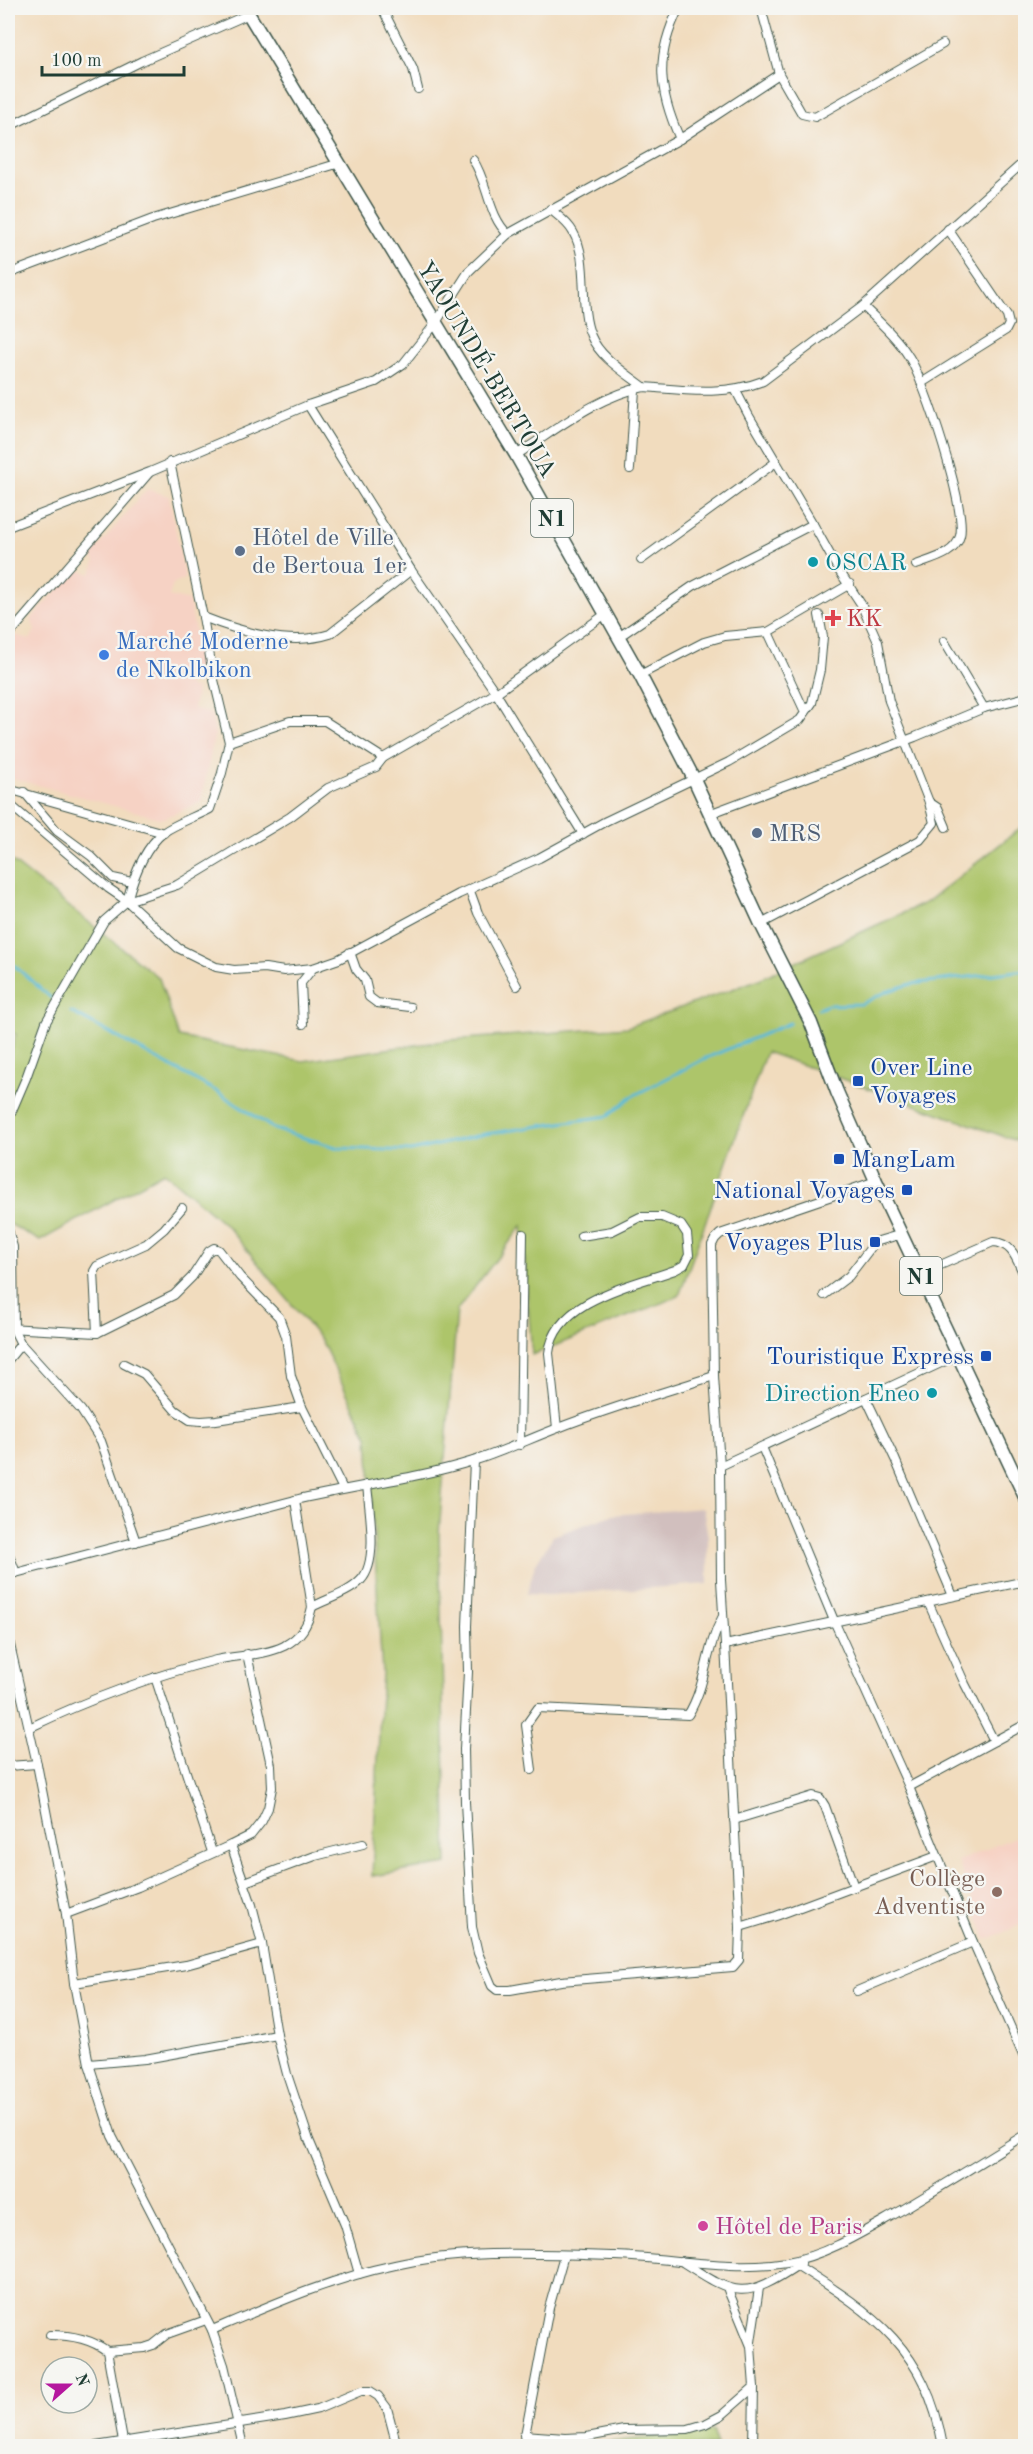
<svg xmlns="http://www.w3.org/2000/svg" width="1033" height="2454" font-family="'Old Standard TT',serif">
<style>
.built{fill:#f6d2c4}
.industrial{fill:#d1bfbe}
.green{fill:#adc56a;stroke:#66814f;stroke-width:1.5}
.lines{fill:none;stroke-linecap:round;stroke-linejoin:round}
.stream{stroke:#5abad8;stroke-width:3}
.minor-casing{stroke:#3e5549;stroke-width:10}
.trunk-casing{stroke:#3e5549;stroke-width:15}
.minor{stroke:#fff;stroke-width:8}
.trunk{stroke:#fff;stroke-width:12}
.service-dot{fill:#5c6f8a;stroke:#f6f6f2;stroke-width:2}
.culture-dot{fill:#0f9aa8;stroke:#f6f6f2;stroke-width:2}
.health-dot{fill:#e0444e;stroke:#f6f6f2;stroke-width:2}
.shop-dot{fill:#3f7fe0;stroke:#f6f6f2;stroke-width:2}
.transit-dot{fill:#1a4fb4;stroke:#f6f6f2;stroke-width:2}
.education-dot{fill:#8d6e63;stroke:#f6f6f2;stroke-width:2}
.hotel-dot{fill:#d1479c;stroke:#f6f6f2;stroke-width:2}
.labels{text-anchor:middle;stroke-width:4.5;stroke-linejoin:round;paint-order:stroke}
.shield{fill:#f6f6f2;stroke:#60746d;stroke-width:1.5}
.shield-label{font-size:22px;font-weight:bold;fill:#1f3d34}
.street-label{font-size:24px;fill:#1f3d34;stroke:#f6f6f2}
.service-label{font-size:24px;fill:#4e5e75;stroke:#f6f6f2;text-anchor:start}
.culture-label{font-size:24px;fill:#0d838f;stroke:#f6f6f2;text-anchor:start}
.health-label{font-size:24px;fill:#be3a42;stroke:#f6f6f2;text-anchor:start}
.shop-label{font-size:24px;fill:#366cbe;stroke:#f6f6f2;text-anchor:start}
.transit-label{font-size:24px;fill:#164399;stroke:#f6f6f2;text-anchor:end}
.education-label{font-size:24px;fill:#785e54;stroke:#f6f6f2;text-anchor:end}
.hotel-label{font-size:24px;fill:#b23c85;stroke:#f6f6f2;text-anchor:start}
</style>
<rect width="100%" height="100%" fill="#f6f6f2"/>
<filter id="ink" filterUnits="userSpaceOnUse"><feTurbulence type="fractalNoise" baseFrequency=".0167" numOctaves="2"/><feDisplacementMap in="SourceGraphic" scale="12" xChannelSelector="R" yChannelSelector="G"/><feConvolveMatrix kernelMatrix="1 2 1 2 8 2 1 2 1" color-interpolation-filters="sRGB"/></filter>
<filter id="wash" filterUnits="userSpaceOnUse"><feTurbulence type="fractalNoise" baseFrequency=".008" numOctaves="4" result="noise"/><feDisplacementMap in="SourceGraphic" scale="24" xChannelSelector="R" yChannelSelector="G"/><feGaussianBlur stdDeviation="1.35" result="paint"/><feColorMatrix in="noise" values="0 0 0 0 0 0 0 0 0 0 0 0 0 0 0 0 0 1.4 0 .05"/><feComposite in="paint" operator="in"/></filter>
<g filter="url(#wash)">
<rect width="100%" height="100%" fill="#f1dcbe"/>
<g class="built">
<polygon points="147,489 169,496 185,578 173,585 169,596 189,601 202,665 189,675 188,686 197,689 193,708 211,714 215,733 201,802 162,819 8,777 8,646 16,635 30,640 35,630 31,619 76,569 91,574 95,562 91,555"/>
<polygon points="1025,1833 1025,1923 986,1940 958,1861"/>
</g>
<polygon class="industrial" points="703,1508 708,1537 708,1584 548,1595 527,1594 535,1565 553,1536 612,1515"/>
<g class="green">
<polygon points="1025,781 1025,1144 766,1052 679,1296 532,1355 522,1226 457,1310 439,1533 447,1864 372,1876 382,1673 368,1437 321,1340 228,1227 164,1172 40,1241 8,1223 8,1061 16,1034 8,1032 8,858 159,978 179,1037 303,1061 450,1040 628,1027 757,980 927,902 1023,826"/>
<polygon points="714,2430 716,2446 583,2446 584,2445"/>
</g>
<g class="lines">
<g class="stream">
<polyline points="8,960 51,998"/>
<polyline points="818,1009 828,1005 861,1004 888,991 911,984 1026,970"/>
<polyline points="71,1012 216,1091 274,1129 339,1148 411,1151 485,1134 608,1116 631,1097 704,1059 790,1023"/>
</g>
</g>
</g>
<g filter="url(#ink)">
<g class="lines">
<defs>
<g id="minor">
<polyline points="382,8 413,69 418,89"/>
<polyline points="761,8 779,74 802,114 815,117 943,44"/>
<polyline points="8,127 142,61 249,14"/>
<polyline points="680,139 779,74"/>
<path d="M473 160C488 182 488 216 508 234"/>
<path d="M550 209C558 216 568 222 573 232 590 261 578 305 591 336 600 358 626 373 644 387"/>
<polyline points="8,274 153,219 340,163"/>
<path d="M863 306C879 322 897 337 909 357 925 382 967 509 960 536 955 555 931 559 916 565"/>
<polyline points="923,382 1006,330 1009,324 1007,316 948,229"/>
<polyline points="308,405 411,570 496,693 583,834"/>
<path d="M516 455C556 430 597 396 644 387 684 390 725 396 763 381L863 306 1026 160"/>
<polyline points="630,469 635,389"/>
<path d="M8 527 150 472 308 405 376 382 403 364 435 324 469 271 508 234 680 139C658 90 655 56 679 8"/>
<polyline points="641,560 776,462"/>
<path d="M203 617C241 632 290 647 330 634L411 570"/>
<polyline points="768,632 805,712"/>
<polyline points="8,636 149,473"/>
<polyline points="620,636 693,586 813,524 749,416 735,389"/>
<polyline points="944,641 984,708"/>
<polyline points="640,675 704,642 725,636 768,632 850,584"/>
<polyline points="229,742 290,721 325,721 383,758 496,693 607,613"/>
<polyline points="8,789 164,833"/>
<polyline points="24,792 57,831 91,856 113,878 132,882"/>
<polyline points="929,802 938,808 946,827"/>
<polyline points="8,803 108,888 127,901 178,948 216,967 234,970 265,968 284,971 313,968 339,959 459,894 539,858 606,821 729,762 800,720 812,703 820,670 823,637 819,615"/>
<polyline points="709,814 915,737 984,708 1026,697"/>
<polyline points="470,891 478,913 517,986"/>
<path d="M127 901C133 878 144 848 164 832 177 823 195 817 210 809L222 773 229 742 214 680 203 617 170 462"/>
<polyline points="761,924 920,840 934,823 929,802 889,701 878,642 861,604 838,569 813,524"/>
<polyline points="350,952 356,969 365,980 369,997 377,1003 410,1007"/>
<polyline points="303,1024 301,983 313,968"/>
<polyline points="8,1120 26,1078 46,1022 104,921 127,901 177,885 290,817 328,788 376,767 383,758"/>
<polyline points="876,1181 720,1234 715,1239 712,1245 714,1376 720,1466 721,1580 725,1645 1026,1581"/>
<polyline points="8,1230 13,1247 14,1330 21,1344 81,1410 101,1441 136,1542"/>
<path d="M920 1274 993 1242C1014 1243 1017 1262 1026 1279"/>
<polyline points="824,1295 849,1276 875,1242 902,1234"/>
<polyline points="8,1328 97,1333 174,1295 192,1277 209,1251 214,1248 219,1250 240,1277 279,1317 286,1336 291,1376 302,1407 343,1489"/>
<polyline points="97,1333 94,1271 97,1266 146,1244 164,1229 182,1208"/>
<polyline points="8,1360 21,1344"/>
<polyline points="124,1364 144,1374 175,1410 190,1420 201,1421 216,1420 302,1407"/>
<polyline points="866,1398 895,1459 953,1596"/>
<path d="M557 1428 549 1353C555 1300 633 1285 675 1270L684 1265 689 1255 687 1234 681 1225 662 1217H640L612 1231 581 1236"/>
<polyline points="520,1445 523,1234"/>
<polyline points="762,1447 835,1623 909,1787 973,1942 1026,2062"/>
<polyline points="474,1461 467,1626 468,1672 464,1749 465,1802 472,1927 478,1953 492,1986 497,1990 510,1990 561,1981 733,1967 739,1960 740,1927 725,1645"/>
<polyline points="720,1466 958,1355"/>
<polyline points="8,1552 16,1573"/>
<path d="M8 1575 295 1500C354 1486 415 1479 473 1461 502 1452 529 1439 558 1428 609 1408 662 1393 714 1376"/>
<polyline points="928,1602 965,1684 994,1741"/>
<path d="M312 1607C327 1599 349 1593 361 1580 379 1561 369 1510 367 1485"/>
<polyline points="8,1636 37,1764 66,1914 74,1983 89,2064 112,2136 212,2330 224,2365 243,2446"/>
<polyline points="155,1677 212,1852"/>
<path d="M29 1728C89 1699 152 1676 216 1660 237 1655 263 1656 284 1646 301 1637 308 1625 312 1607L295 1500"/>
<polyline points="8,1766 37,1764"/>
<path d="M532 1770 526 1725 538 1708 688 1715C707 1684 705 1650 722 1618"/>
<polyline points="909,1787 1026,1724"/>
<polyline points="734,1820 813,1796 820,1798 825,1806 854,1887"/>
<polyline points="231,1845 252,1905 262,1944 277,2035 287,2074 309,2140 345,2225 359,2274"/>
<polyline points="245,1882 315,1856 363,1844"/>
<polyline points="66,1914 138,1887 231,1845 251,1835 262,1821 268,1808 272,1788 271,1765 247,1654"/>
<polyline points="740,1927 776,1916 937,1856"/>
<polyline points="74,1983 186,1965 262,1944"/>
<polyline points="857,1991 973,1942"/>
<polyline points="89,2064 145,2059 277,2035"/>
<path d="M681 2261C736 2296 743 2302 801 2263"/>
<path d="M798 2266C876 2315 926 2350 943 2446"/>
<polyline points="728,2290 751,2346 754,2387 753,2446"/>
<path d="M212 2330C271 2305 332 2278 395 2265 467 2249 542 2254 616 2256 672 2258 731 2271 787 2262 828 2255 866 2230 902 2210 944 2185 985 2160 1026 2134"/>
<path d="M50 2335C70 2335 91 2339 107 2351L123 2441"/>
<polyline points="751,2342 759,2288"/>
<polyline points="107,2351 144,2348 153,2345 167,2334 206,2320"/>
<polyline points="524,2435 565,2438 587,2437 624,2430 688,2429 705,2424 722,2415 754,2387"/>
<polyline points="96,2446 285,2416 318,2409 361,2391 370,2391 378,2396 387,2408 397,2446"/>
<polyline points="523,2446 549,2308 564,2255"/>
</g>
<polyline id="trunk" points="245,8 516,455 640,675 694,779 761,924 811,1023 837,1092 876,1181 1026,1499"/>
</defs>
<use href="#minor" class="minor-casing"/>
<use href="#trunk" class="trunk-casing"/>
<use href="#minor" class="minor"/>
<use href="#trunk" class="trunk"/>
</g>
</g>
<g class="service-dot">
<circle cx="240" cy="551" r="6"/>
<circle cx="757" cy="833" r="6"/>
</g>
<g class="culture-dot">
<circle cx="813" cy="562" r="6"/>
<circle cx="932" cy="1393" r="6"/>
</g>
<path class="health-dot" d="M830 609h6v6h6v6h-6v6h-6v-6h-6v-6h6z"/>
<circle class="shop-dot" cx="104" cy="655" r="6"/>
<g class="transit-dot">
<rect x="852" y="1075" width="12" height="12" rx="3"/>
<rect x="833" y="1153" width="12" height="12" rx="3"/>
<rect x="901" y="1184" width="12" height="12" rx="3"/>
<rect x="869" y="1236" width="12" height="12" rx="3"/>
<rect x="980" y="1350" width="12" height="12" rx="3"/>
</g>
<circle class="education-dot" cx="997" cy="1892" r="6"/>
<circle class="hotel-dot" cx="703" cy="2226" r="6"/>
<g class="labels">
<g class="shield">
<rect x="531" y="499" width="42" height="38" rx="4.5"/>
<rect x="900" y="1257" width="42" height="38" rx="4.5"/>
</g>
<g class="shield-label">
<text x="552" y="526">N1</text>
<text x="921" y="1284">N1</text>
</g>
<g class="street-label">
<text transform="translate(487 369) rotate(59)" y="8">YAOUNDÉ-BERTOUA</text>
</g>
<g class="service-label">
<text x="252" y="545">Hôtel de Ville<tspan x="252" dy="28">de Bertoua 1er</tspan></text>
<text x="769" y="841">MRS</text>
</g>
<g class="culture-label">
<text x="825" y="570">OSCAR</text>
<text x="920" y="1401" text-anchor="end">Direction Eneo</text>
</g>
<g class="health-label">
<text x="846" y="626">KK</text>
</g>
<g class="shop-label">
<text x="116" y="649">Marché Moderne<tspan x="116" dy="28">de Nkolbikon</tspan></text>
</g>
<g class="transit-label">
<text x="870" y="1075" text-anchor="start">Over Line<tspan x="870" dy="28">Voyages</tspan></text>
<text x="851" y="1167" text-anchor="start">MangLam</text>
<text x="895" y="1198">National Voyages</text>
<text x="863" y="1250">Voyages Plus</text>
<text x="974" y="1364">Touristique Express</text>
</g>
<g class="education-label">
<text x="985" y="1886">Collège<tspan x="985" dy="28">Adventiste</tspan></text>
</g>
<g class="hotel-label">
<text x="715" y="2234">Hôtel de Paris</text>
</g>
</g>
<rect width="1033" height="2454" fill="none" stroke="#f6f6f2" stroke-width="30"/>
<g transform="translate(69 2385) rotate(69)"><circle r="28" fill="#f6f6f2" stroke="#a0aca6" stroke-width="1.5"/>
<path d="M0-4.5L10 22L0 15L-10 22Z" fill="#b5179e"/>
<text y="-9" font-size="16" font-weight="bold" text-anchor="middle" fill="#1f3d34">N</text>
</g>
<path d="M42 66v9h142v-9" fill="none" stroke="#1f3d34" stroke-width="3"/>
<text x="51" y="66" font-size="18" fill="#1f3d34" stroke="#f6f6f2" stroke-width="4.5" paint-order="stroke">100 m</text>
</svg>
